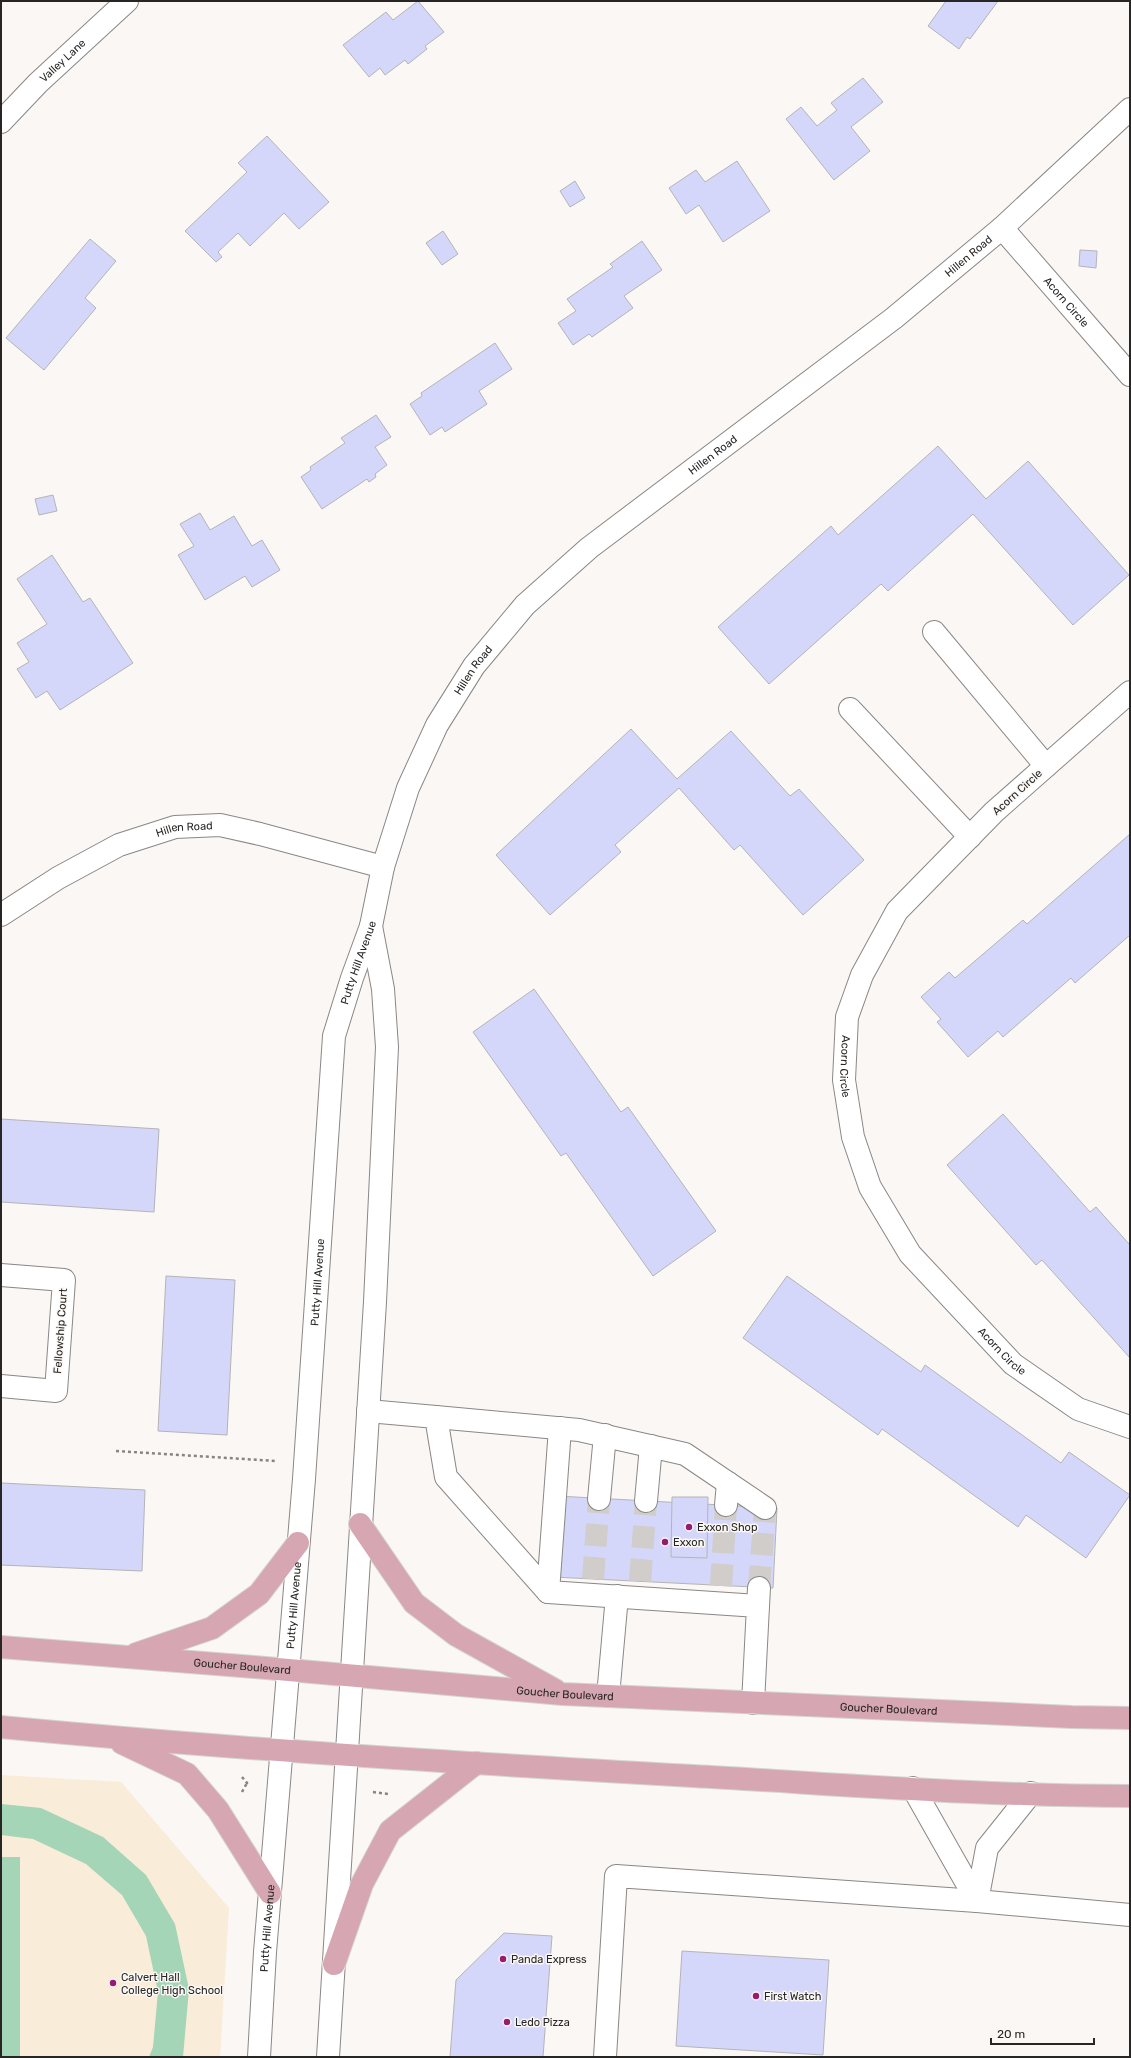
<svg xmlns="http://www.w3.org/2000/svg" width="1131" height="2058" font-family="Rubik,sans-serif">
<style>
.education{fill:#f9ecd8}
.green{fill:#a3d5b6}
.building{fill:#d4d7f9;stroke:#b4b4b7}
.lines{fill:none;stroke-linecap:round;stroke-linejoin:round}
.minor-tunnel{stroke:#d0cdcb;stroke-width:22;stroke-dasharray:22 11;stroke-linecap:butt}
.minor-casing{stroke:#8a8785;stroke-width:24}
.major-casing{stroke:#d4d4d3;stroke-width:24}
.path{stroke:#878583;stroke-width:2.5;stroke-dasharray:3 3;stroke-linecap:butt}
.minor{stroke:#fff;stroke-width:22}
.major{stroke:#d6a6b2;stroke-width:22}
.poi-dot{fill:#981b73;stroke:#faf7f4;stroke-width:1.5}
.labels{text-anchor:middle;stroke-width:3;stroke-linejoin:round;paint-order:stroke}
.street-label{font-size:11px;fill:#272625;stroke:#faf7f4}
.poi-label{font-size:11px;fill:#272625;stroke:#faf7f4;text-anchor:start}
</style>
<rect width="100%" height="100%" fill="#faf7f4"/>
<polygon class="education" points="1,1775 121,1782 229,1908 220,2057 1,2057"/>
<g class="green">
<polygon points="1,1804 41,1808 103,1837 146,1875 175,1924 189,1989 183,2057 149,2057 153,2047 158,1992 146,1936 122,1895 86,1864 33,1839 1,1835"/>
<rect x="1" y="1857" width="19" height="200"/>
</g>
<g class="building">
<polygon points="418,1 444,32 425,46 427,49 408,64 405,60 385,75 380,68 369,77 343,45 386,12 393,20"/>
<polygon points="946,1 998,1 970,39 967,37 959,49 928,26"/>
<polygon points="863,78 883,102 851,127 870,151 834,180 786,119 801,107 817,126 837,110 831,103"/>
<polygon points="267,136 329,202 299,229 284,213 250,246 238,233 218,252 222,257 216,262 185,231 247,172 238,163"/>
<polygon points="737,161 770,211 723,242 699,205 686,214 669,188 696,170 705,182"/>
<polygon points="575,181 585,198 570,207 560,191"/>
<polygon points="443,231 458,254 442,265 426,243"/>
<polygon points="90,239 116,261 85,298 96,308 44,370 6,338"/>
<polygon points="642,241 662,270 624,296 633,308 592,337 589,334 573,345 558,323 576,311 567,299 613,267 610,264"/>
<polygon points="1080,250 1097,251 1096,268 1079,266"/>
<polygon points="495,343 512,369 479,391 487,404 445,432 442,427 430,435 410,404 422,396 421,393"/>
<polygon points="376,415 391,437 375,447 387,465 375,474 376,477 369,482 367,479 322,509 301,477 311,470 310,467 345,443 341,438"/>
<polygon points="938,446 986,499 1028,461 1129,575 1073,625 973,514 888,591 881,584 769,684 718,627 831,526 838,535"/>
<polygon points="53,495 57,511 39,515 35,499"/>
<polygon points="200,513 210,530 234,516 252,546 262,540 280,570 252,587 245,576 205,600 178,555 194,546 180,524"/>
<polygon points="52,555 83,602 90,598 133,663 60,710 47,691 36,698 17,669 29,662 17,643 47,624 17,579"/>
<polygon points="631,729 677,779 731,731 790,796 799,789 864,860 803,915 740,845 734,850 679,788 615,845 621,852 550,915 496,855"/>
<polygon points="1130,834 1130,935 1075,983 1071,978 1003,1037 998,1031 968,1057 937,1022 941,1019 921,997 949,972 955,978 1023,920 1027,924"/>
<polygon points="534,989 621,1112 628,1107 716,1231 653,1276 566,1153 561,1156 473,1032"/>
<polygon points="1003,1114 1090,1212 1096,1207 1130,1245 1130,1358 1042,1260 1036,1265 947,1165"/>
<polygon points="1,1119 159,1129 154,1212 1,1202"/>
<polygon points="166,1276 235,1280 227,1435 158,1431"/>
<polygon points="787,1276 921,1372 925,1365 1061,1463 1069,1452 1130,1495 1086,1558 1026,1515 1018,1527 882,1429 878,1435 743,1338"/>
<polygon points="1,1483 145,1490 142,1571 1,1565"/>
<polygon points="557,1496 777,1508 773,1588 553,1577"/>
<polygon points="672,1497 708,1497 707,1558 671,1557"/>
<polygon points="504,1933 552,1936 543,2057 450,2057 456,1980"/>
<polygon points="682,1951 829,1960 823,2055 676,2046"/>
</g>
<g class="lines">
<g class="minor-tunnel">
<polyline points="593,1579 599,1499"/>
<polyline points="640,1581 646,1501"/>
<polyline points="721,1586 726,1505"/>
<polyline points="759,1588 765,1508"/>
</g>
<defs>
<g id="minor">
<path id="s1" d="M1 122 38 83 127 1"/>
<path id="s2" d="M1002 228 1130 375"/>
<polyline points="934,632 1046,766"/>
<path id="s3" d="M1130 692 994 812 897 911 862 975 847 1017 844 1080 853 1137 870 1187 910 1254 1013 1364 1078 1409 1130 1427"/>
<polyline points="850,709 970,837"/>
<path id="s4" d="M1 915 58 878 119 845 175 827 220 825 260 834 383 867"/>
<polyline points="1,1275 64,1280 56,1391 1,1386"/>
<polyline points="368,1411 436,1417 446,1477 548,1592 758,1606 753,1703"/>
<polyline points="436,1417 579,1430 685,1454 765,1508"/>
<polyline points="599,1499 605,1435"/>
<polyline points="646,1501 651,1446"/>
<polyline points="726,1505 728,1483"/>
<polyline points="548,1592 560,1428"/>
<polyline points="758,1606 759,1588"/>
<polyline points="608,1696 617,1596"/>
<polyline points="913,1788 977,1901 987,1848 1031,1793"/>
<path id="s5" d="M259 2057 265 1952 304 1479 334 1036 352 978 371 926 383 867 408 788 437 725 474 666 525 605 589 548 894 318 1002 228 1130 109"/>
<polyline points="328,2057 375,1302 387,1047 383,989 371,926"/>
<polyline points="605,2057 616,1876 977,1901 1130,1915"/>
</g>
<g id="major">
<polyline points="360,1524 414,1603 456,1635 555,1690"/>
<path id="s6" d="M1 1647 254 1667 563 1694 1072 1717 1130 1718"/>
<polyline points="136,1654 212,1628 259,1594 298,1543"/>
<path d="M1 1727C231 1749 462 1763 693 1776 838 1784 984 1796 1130 1796"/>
<polyline points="122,1743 187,1774 218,1810 270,1893"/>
<polyline points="334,1964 362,1884 390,1831 476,1763"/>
</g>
</defs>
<use href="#minor" class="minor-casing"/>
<use href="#major" class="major-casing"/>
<g class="path">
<polyline points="116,1451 276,1461"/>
<polyline points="242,1777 247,1783 250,1783"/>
<polyline points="242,1792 247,1783"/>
<polyline points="373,1792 388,1794"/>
</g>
<use href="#minor" class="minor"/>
<use href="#major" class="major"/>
</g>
<g class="poi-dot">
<circle cx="689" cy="1527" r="4"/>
<circle cx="665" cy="1542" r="4"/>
<circle cx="503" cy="1959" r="4"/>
<circle cx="113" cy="1983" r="4"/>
<circle cx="756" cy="1996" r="4"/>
<circle cx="507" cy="2022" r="4"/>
</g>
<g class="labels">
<g class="street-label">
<text dy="4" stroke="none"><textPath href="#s1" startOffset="87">Valley Lane</textPath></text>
<text dy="4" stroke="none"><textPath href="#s5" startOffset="2066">Hillen Road</textPath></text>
<text dy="4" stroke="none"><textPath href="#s2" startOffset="98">Acorn Circle</textPath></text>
<text dy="4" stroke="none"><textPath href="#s5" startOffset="1742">Hillen Road</textPath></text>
<text dy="4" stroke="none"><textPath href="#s5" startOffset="1418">Hillen Road</textPath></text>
<text transform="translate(1017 792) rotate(-42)" y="4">Acorn Circle</text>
<text dy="4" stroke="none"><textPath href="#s4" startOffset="205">Hillen Road</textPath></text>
<text dy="4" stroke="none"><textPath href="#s5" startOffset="1101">Putty Hill Avenue</textPath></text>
<text dy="4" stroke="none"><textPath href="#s3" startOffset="487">Acorn Circle</textPath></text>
<text dy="4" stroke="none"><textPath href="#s5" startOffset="777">Putty Hill Avenue</textPath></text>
<text transform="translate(60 1331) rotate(-86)" y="4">Fellowship Court</text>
<text dy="4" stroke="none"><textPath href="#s3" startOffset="823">Acorn Circle</textPath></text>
<text dy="4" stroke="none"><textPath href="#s5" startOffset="453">Putty Hill Avenue</textPath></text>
<text dy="4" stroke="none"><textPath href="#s6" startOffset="242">Goucher Boulevard</textPath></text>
<text dy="4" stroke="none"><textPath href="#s6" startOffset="566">Goucher Boulevard</textPath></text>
<text dy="4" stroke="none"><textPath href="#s6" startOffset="890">Goucher Boulevard</textPath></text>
<text dy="4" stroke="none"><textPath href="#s5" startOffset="129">Putty Hill Avenue</textPath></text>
</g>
<g class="poi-label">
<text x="697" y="1531">Exxon Shop</text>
<text x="673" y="1546">Exxon</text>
<text x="511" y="1963">Panda Express</text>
<text x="121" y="1981">Calvert Hall<tspan x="121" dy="13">College High School</tspan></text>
<text x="764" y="2000">First Watch</text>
<text x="515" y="2026">Ledo Pizza</text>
</g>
</g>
<rect width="1131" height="2058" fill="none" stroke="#272625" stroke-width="4"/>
<path d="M991 2038v6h103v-6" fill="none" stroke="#272625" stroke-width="2"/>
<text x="997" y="2038" font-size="12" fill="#272625" stroke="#faf7f4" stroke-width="3" paint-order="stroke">20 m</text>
</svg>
